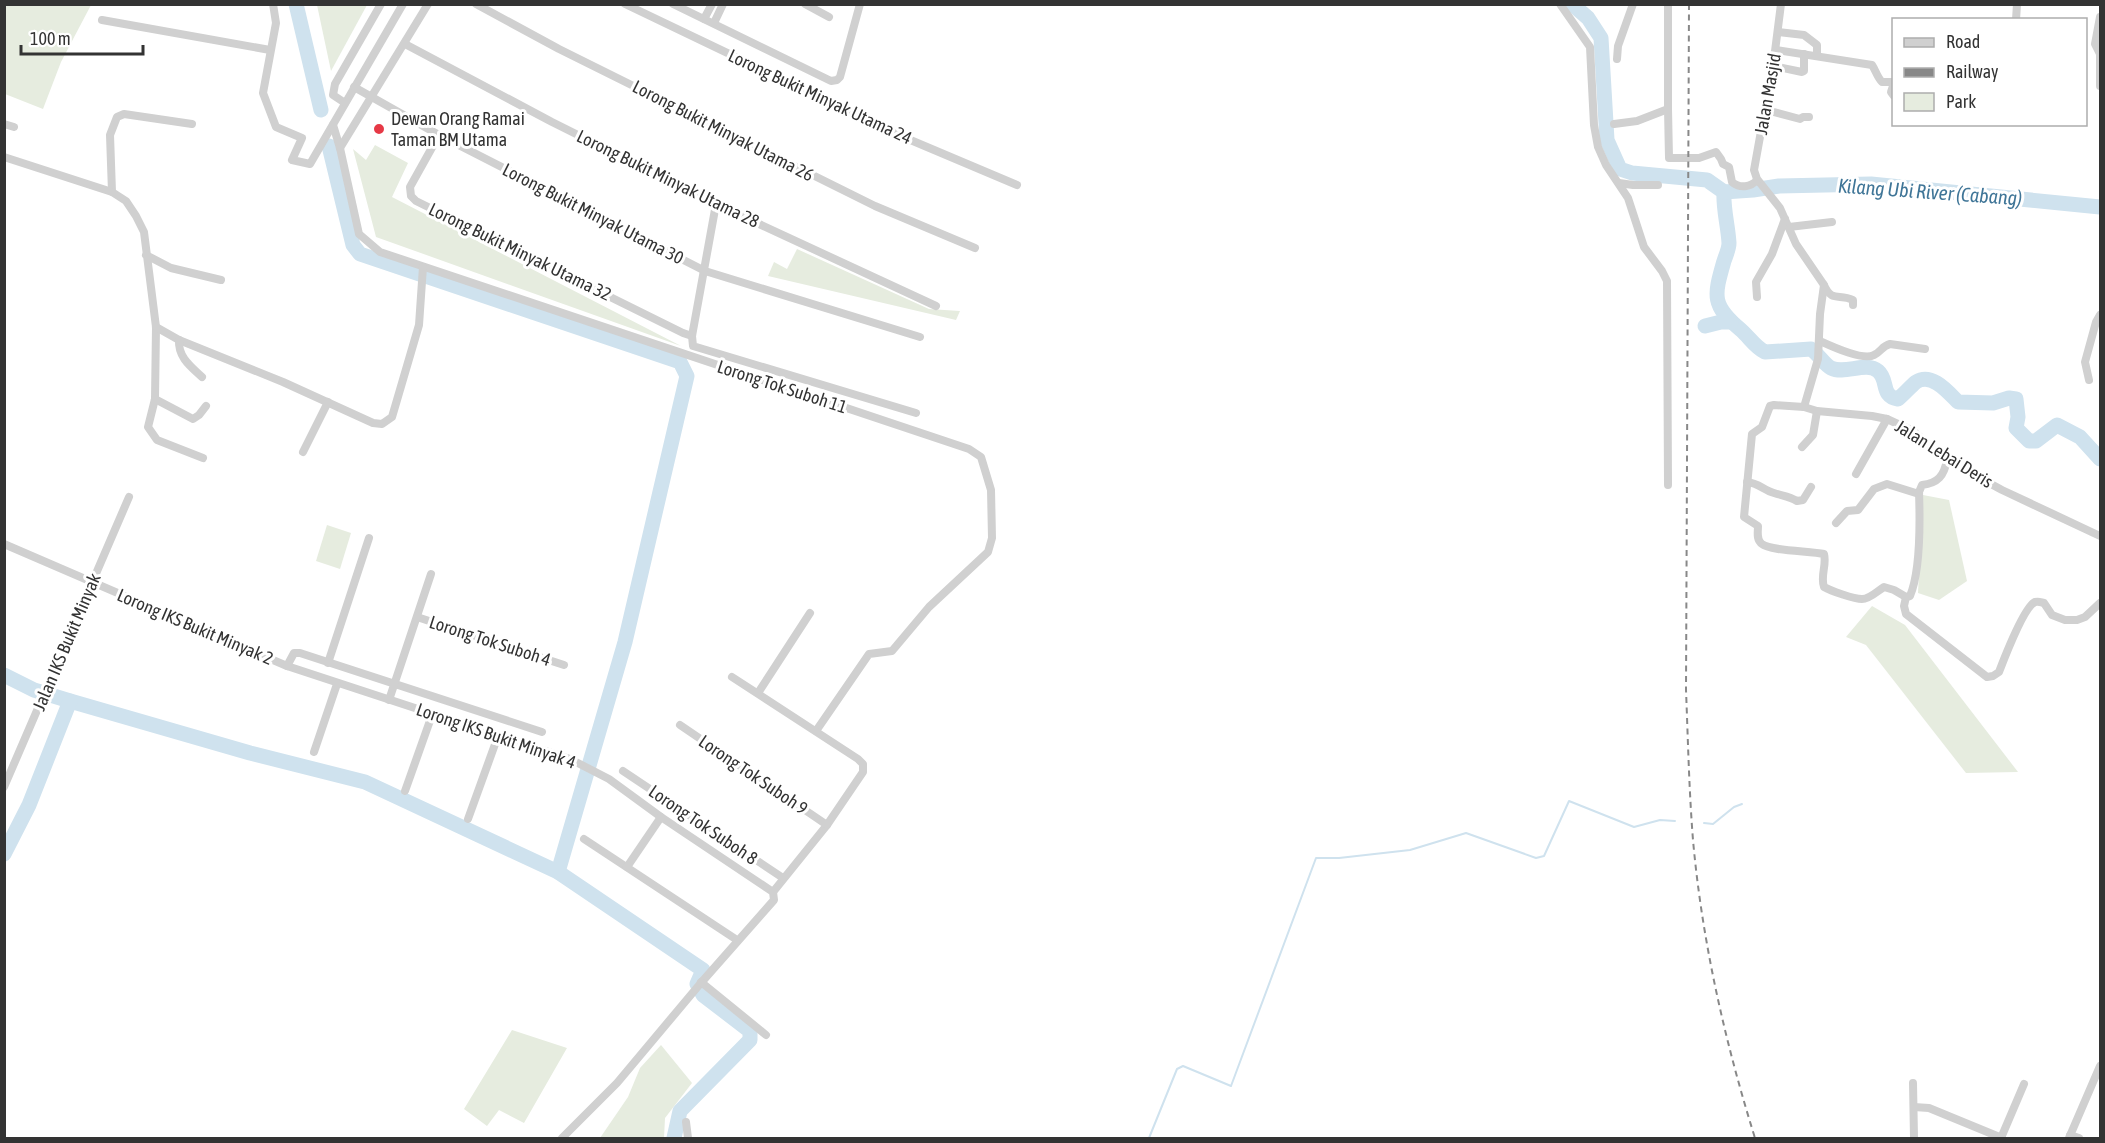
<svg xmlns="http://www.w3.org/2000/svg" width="2105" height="1143" font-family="'Asap Condensed',sans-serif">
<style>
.green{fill:#e6ecdf}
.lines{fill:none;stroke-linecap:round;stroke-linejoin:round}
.stream{stroke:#cfe2ee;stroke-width:2}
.river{stroke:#cfe2ee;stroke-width:15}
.minor{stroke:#d0d0d0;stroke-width:8}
.rail{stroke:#888;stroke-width:2;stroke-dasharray:6 4.5;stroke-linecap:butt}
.poi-dot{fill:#e63946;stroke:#fff;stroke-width:2}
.labels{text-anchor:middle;stroke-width:6;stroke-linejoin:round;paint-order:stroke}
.street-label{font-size:18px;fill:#333;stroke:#fff}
.poi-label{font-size:18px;fill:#333;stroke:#fff;text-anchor:start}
.water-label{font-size:20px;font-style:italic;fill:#3f7597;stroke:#fff}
</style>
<rect width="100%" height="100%" fill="#fff"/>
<g class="green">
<polygon points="4,5 91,5 61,62 43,109 5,94"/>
<polygon points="317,5 367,5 331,71"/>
<polygon points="375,145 408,163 392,197 681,346 376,237 353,149 366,160"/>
<polygon points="797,249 929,309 960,311 956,320 768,276 774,262 787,269"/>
<polygon points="1923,495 1949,500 1967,581 1939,600 1918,593"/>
<polygon points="327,525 351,533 340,569 316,561"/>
<polygon points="1872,606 1905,625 2018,772 1966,773 1866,645 1846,637"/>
<polygon points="512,1030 567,1048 524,1123 499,1110 487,1126 464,1109"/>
<polygon points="661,1045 692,1083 665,1118 664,1138 600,1138 628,1097 640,1068"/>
</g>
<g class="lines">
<g class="stream">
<polyline points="1704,823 1713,824 1734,807 1742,804"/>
<polyline points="1149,1138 1177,1069 1183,1066 1231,1086 1316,858 1339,858 1410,850 1466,833 1536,858 1544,856 1569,801 1634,827 1660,820 1675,821"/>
</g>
<g class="river">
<polyline points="296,4 321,110"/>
<path d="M1572 4 1588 18 1601 38 1607 140 1620 169 1632 173 1707 180 1724 192C1723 209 1728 225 1729 243 1729 249 1726 255 1724 261 1714 296 1711 305 1741 330 1750 338 1755 347 1765 352L1811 349C1818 354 1825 365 1831 368 1845 375 1866 361 1878 371 1889 380 1880 396 1898 399 1904 394 1910 387 1916 382 1932 372 1948 392 1958 402L1993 403 2009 398 2016 399 2018 417 2016 428 2029 441H2036L2057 425 2080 437 2100 459"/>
<polyline points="329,146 353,245 360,254 680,362 687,376 625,642 558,872"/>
<polyline points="1724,192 1753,190 1779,186 1871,184 2100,207"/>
<polyline points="1705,326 1721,322 1731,322"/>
<polyline points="4,675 34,690 70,701 250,753 365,782 558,872 703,970 697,984 703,995 750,1031 750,1040 680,1111 674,1138"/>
<polyline points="4,854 29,805 70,701"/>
</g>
<g class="minor">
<polyline points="273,4 276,23 263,93 276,127 302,138 292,160 310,164 403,4"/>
<polyline points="476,4 559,49 875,206 975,248"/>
<polyline points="625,4 901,136 1017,185"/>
<polyline points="673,4 831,81 837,80 840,77 860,4"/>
<polyline points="805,4 829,17"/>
<polyline points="1560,4 1590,47 1594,125 1598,147 1606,165 1628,198 1644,247 1662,271 1667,281 1668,485"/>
<polyline points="1781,4 1774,59 1754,170 1757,179 1780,208 1796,244 1824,285 1820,314 1818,359 1804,407"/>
<polyline points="2100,17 2095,44 2100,54 2100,86"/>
<polyline points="704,19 712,4"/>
<polyline points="102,20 270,50"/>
<polyline points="2016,20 2017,4"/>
<polyline points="714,23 723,4"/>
<polyline points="1778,32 1804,35 1817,45 1817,56"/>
<polyline points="405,44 552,122 716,204 936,306"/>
<path d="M1776 50 1872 65C1876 71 1877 77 1882 82H1894"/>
<polyline points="1617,59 1618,46 1633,4"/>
<polyline points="1773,66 1802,72 1804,71 1804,54"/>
<polyline points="1894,83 1891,92 1894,96"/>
<polyline points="354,87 439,135 705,271 920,337"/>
<polyline points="345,103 333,95 335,84 381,4"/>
<path d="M1668 109 1669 158H1699L1716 152 1721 159 1723 164 1729 167 1732 182C1740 189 1751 187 1757 180"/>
<polyline points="1766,110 1800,119 1803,117 1809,117"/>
<polyline points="4,124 14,127"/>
<polyline points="192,124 124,114 117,117 110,135 112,192 126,201 136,216 144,232 156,327 155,399 148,427 157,440 203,458"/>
<polyline points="1614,124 1637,121 1668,109 1668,4"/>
<polyline points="333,125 340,148 359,234 380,252 969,449 981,457 991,490 992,538 988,552 929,607 892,651 869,654 816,731"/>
<polyline points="439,135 410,187 411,196 416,201 683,333 692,336"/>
<polyline points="340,148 428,4"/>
<polyline points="4,157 112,192"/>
<polyline points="1619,183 1633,185 1658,185"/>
<polyline points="716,204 692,336 693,346 916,413"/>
<polyline points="1789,227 1832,222"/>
<polyline points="146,255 171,268 221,280"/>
<path d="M1824 285C1832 303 1839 293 1853 300V305"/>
<polyline points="1757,297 1756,282 1772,254 1785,219"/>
<polyline points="156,327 179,340 283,382 373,423 382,424 392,417 419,325 423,267"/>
<path d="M179 340C178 357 190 366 202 377"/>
<path d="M1820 341C1831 346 1863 361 1874 355 1881 352 1882 346 1890 344L1925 349"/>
<polyline points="2089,380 2085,362 2096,322 2100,315"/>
<polyline points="155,399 193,419 199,415 206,406"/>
<polyline points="1802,447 1813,435 1817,411"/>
<polyline points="303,452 328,402"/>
<path d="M1947 460C1944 476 1938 483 1922 485L1919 492C1920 520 1921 570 1910 596L1906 597 1894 590 1884 587C1877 591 1870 599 1862 599 1854 599 1831 591 1824 587 1820 576 1827 565 1824 554 1811 551 1770 551 1762 544 1756 540 1758 532 1758 526L1744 517 1752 434 1762 427 1770 406 1774 405 1804 407 1817 411 1872 416 1887 419 1913 431 1947 460 2002 490 2100 536"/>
<polyline points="1856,474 1887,419"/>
<path d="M1747 482C1758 483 1764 490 1774 493 1783 496 1789 496 1797 501L1803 500 1811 487"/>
<polyline points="1836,523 1847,511 1858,510 1874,489 1887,484 1919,494"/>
<polyline points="4,544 287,666 570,759 609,779 661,817 773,892 774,900 700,984 617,1083 562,1138"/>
<path d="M1906 597 1904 606 1906 614 1987 677 1993 676 1999 672C2004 659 2024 607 2035 602 2039 601 2040 602 2044 603L2052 615 2065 620H2077L2085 617 2100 603"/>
<polyline points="417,617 564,665"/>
<polyline points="328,663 369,538"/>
<polyline points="287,666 294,653 300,653 542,732"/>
<polyline points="732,677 858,759 863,764 863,772 827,825 773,892"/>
<polyline points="758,693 810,613"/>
<polyline points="389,700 431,574"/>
<polyline points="680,725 827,825"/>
<polyline points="314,752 337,684"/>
<polyline points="623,771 783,878"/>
<polyline points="4,787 129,497"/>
<polyline points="405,791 432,715"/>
<polyline points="468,819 498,736"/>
<polyline points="584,839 737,940"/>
<polyline points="627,867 661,817"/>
<polyline points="701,982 766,1035"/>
<polyline points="1913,1083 1914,1138"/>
<polyline points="1914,1107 1929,1108 2002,1138"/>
<polyline points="686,1122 688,1138"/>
<polyline points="2070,1135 2079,1138"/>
<polyline points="2001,1138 2024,1084"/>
<polyline points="2069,1138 2100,1066"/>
</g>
<path class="rail" d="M1689 4 1686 690C1688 740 1689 790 1693 840 1702 941 1725 1042 1755 1138"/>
</g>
<circle class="poi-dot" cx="379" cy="129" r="6"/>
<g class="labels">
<g class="street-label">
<text transform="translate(1768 94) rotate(-80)" y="6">Jalan Masjid</text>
<text transform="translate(820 97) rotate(25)" y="6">Lorong Bukit Minyak Utama 24</text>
<text transform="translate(723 131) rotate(27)" y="6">Lorong Bukit Minyak Utama 26</text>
<text transform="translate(668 179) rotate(26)" y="6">Lorong Bukit Minyak Utama 28</text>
<text transform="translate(593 214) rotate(27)" y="6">Lorong Bukit Minyak Utama 30</text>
<text transform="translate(520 252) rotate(26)" y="6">Lorong Bukit Minyak Utama 32</text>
<text transform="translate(782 387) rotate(18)" y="6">Lorong Tok Suboh 11</text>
<text transform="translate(1944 454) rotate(32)" y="6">Jalan Lebai Deris</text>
<text transform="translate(195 627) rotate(23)" y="6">Lorong IKS Bukit Minyak 2</text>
<text transform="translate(490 641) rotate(18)" y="6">Lorong Tok Suboh 4</text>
<text transform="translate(67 642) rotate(-67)" y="6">Jalan IKS Bukit Minyak</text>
<text transform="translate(496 736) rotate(19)" y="6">Lorong IKS Bukit Minyak 4</text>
<text transform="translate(753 775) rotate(34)" y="6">Lorong Tok Suboh 9</text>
<text transform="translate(703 825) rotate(34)" y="6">Lorong Tok Suboh 8</text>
</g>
<g class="poi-label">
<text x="391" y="125">Dewan Orang Ramai<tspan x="391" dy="21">Taman BM Utama</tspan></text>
</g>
<g class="water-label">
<text transform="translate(1930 192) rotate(4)" y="7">Kilang Ubi River (Cabang)</text>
</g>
</g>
<rect width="2105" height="1143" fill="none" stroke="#333333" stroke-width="12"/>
<rect x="1892" y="18" width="195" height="108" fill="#ffffff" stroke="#adadad" stroke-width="1.5"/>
<rect x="1904" y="38" width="30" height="9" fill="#d0d0d0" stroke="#adadad" stroke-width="1.5"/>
<text x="1946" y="48" font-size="18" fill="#333333">Road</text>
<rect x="1904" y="68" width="30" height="9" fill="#888888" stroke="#adadad" stroke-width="1.5"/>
<text x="1946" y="78" font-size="18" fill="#333333">Railway</text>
<rect x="1904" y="93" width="30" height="18" fill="#e6ecdf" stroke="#adadad" stroke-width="1.5"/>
<text x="1946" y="108" font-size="18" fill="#333333">Park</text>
<path d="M21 45v9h122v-9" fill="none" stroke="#333333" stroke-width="3"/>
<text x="30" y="45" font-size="18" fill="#333333" stroke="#ffffff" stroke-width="4.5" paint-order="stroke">100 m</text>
</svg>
